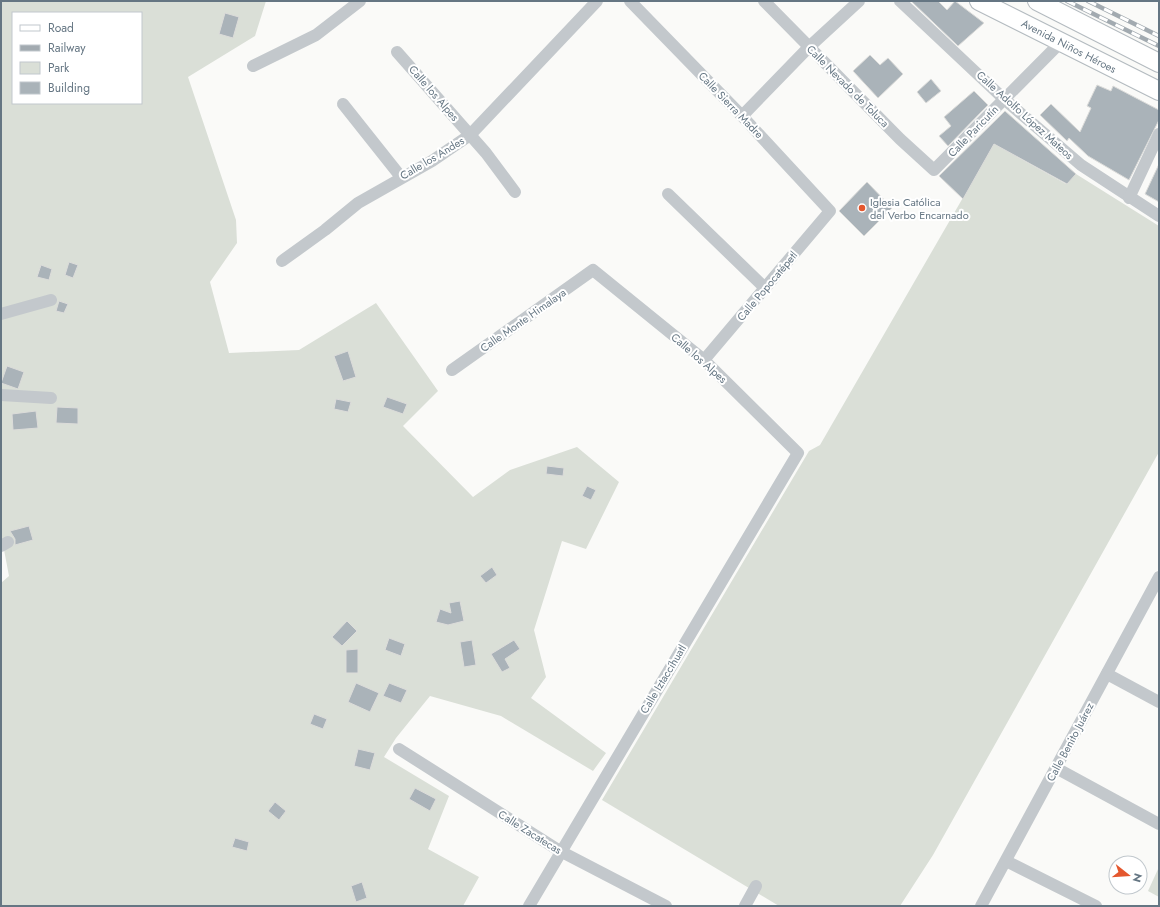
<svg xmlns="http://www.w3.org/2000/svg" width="1160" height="907" font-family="Jost,sans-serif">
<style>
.green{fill:#dadfd7;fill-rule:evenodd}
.building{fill:#aab3b9;stroke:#dcdcda}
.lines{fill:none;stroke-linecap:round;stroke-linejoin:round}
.secondary-casing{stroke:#b3babf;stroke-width:20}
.street{stroke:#c3c8cc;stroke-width:12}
.secondary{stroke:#fff;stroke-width:18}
.rail-casing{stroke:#a2aab0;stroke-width:4.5}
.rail{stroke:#fff;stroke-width:3;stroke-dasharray:9;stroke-linecap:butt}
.poi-dot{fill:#e4572e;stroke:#fff;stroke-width:1.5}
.labels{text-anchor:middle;stroke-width:4;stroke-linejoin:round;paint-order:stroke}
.street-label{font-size:11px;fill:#657683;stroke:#fff}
.poi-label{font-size:11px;fill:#657683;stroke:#fff;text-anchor:start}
</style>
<rect width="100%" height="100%" fill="#fafaf8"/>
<g class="green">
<path d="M1 1H266L255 36 188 77 236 220 237 243 210 282 229 353 299 350 376 303 438 391 403 426 473 497 510 470 577 447 619 482 586 549 562 541 534 630 546 677 531 698 606 753 593 771 501 716 430 696 396 738 384 757 449 796 428 849 479 877 463 906H1V583L9 576 1 534ZM13 13H141V103H13Z"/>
<polygon points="994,144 1066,184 1076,174 1159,226 1159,452 933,855 900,906 779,906 602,800 809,451 820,445"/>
<polygon points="1159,867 1159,897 1148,891"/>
</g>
<g class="building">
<polygon points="911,1 938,1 947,10 955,1 984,23 958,46"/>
<polygon points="225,13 239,17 233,38 219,34"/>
<polygon points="870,55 880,65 888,58 903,74 878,98 853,71"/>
<polygon points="931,79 941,91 926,103 917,92"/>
<polygon points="1097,85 1111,91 1113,86 1159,110 1159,120 1129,180 1088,156 1069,138 1067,141 1040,115 1051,104 1080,132 1091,108 1087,106"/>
<polygon points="974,91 988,105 948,146 939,136 951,126 944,117"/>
<polygon points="1005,111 1076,174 1067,184 994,144 963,199 939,176"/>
<polygon points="1159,164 1159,202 1145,194"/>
<polygon points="867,182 892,208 864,236 839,211"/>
<polygon points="69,262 78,265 73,278 65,275"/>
<polygon points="41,265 52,269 49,280 37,277"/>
<polygon points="59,301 68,304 64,313 56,311"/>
<polygon points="348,351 356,377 343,381 334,356"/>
<polygon points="7,366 24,372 18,389 1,383"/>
<polygon points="387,397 407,404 403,414 383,407"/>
<polygon points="336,399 351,402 348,412 334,409"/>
<polygon points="57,407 78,408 78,424 56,423"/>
<polygon points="36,411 38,428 13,430 12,414"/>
<polygon points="547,466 564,468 563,476 546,474"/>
<polygon points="587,486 596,490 591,500 582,496"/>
<polygon points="29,526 33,540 15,545 15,539 10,531"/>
<polygon points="492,567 497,575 486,583 480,576"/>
<polygon points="460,601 464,621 448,625 436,622 440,609 451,613 449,603"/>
<polygon points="347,621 357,631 342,646 332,637"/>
<polygon points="389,638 405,644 401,656 385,650"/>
<polygon points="472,640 476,665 464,667 460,642"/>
<polygon points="514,640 520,649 505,659 510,668 502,672 491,654"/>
<polygon points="358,649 358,673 346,673 346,650"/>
<polygon points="356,683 379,693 370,712 348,702"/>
<polygon points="389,683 407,690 401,703 383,696"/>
<polygon points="314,714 327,719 323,729 310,724"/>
<polygon points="358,749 375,753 370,770 354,766"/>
<polygon points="415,788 436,799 430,811 409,799"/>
<polygon points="275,802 286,811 279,820 268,811"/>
<polygon points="235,838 249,842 247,851 232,847"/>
<polygon points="362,882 367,898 356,902 351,886"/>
</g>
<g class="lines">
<defs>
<g id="secondary">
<polyline points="979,1 1159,91"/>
<polyline points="1037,1 1159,63"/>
</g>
</defs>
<use href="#secondary" class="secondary-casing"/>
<g class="street">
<polyline points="630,1 742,116 830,211 704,360"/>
<polyline points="764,1 900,139 934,170 1062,41"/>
<polyline points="900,1 1004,99 1081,165 1159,216"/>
<polyline points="397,52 486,153 515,192"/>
<polyline points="253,66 316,35 360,1"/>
<polyline points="343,104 401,177"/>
<polyline points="742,116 809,47 859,1"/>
<polyline points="668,194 765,288"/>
<polyline points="1129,198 1159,134"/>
<polyline points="282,261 325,230 358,203 432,161 470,135 597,1"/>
<polyline points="1,314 51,300"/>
<polyline points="452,370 593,270 704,360 798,453 529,906"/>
<polyline points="1,395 51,398"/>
<polyline points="1,546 8,542"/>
<polyline points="1107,674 1159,702"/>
<polyline points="399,749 560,851 666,906"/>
<polyline points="1056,768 1159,824"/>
<polyline points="1006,861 1096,906"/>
<polyline points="745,906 756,886"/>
<polyline points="981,906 1159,577"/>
</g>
<use href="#secondary" class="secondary"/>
<defs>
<g id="rail">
<polyline points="1067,1 1159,46"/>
<polyline points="1088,1 1159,36"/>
</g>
</defs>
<use href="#rail" class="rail-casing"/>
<use href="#rail" class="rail"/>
</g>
<circle class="poi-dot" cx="862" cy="208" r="4"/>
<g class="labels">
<g class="street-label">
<text transform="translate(1069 46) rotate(27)" y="4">Avenida Niños Héroes</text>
<text transform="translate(848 86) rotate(45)" y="4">Calle Nevado de Toluca</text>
<text transform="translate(434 93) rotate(49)" y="4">Calle los Alpes</text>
<text transform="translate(731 105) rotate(46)" y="4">Calle Sierra Madre</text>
<text transform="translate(1025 115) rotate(42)" y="4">Calle Adolfo López Mateos</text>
<text transform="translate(973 131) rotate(-46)" y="4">Calle Paricutín</text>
<text transform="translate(432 158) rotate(-31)" y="4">Calle los Andes</text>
<text transform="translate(767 286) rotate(-50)" y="4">Calle Popocatépetl</text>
<text transform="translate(523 320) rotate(-35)" y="4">Calle Monte Himalaya</text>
<text transform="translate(699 358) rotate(41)" y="4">Calle los Alpes</text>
<text transform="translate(663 679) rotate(-59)" y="4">Calle Iztaccíhuatl</text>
<text transform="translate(1070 742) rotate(-62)" y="4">Calle Benito Juárez</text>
<text transform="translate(530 832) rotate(32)" y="4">Calle Zacatecas</text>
</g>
<g class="poi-label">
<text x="870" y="206">Iglesia Católica<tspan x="870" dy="13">del Verbo Encarnado</tspan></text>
</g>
</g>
<rect width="1160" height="907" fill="none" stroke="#657683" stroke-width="4"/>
<rect x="12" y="12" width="130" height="92" fill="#ffffff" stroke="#c1c8cd"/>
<rect x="20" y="25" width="20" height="6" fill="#ffffff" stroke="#c1c8cd"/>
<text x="48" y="32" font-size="12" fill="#657683">Road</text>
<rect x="20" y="45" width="20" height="6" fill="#a2aab0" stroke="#c1c8cd"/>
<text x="48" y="52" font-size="12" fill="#657683">Railway</text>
<rect x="20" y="62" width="20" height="12" fill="#dadfd7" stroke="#c1c8cd"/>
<text x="48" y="72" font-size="12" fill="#657683">Park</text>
<rect x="20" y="82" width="20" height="12" fill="#aab3b9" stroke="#c1c8cd"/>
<text x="48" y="92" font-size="12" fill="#657683">Building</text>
<g transform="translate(1128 875) rotate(107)"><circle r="19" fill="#ffffff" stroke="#c1c8cd"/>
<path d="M0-3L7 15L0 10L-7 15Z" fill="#e4572e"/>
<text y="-6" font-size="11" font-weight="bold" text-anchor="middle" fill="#657683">N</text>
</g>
</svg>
